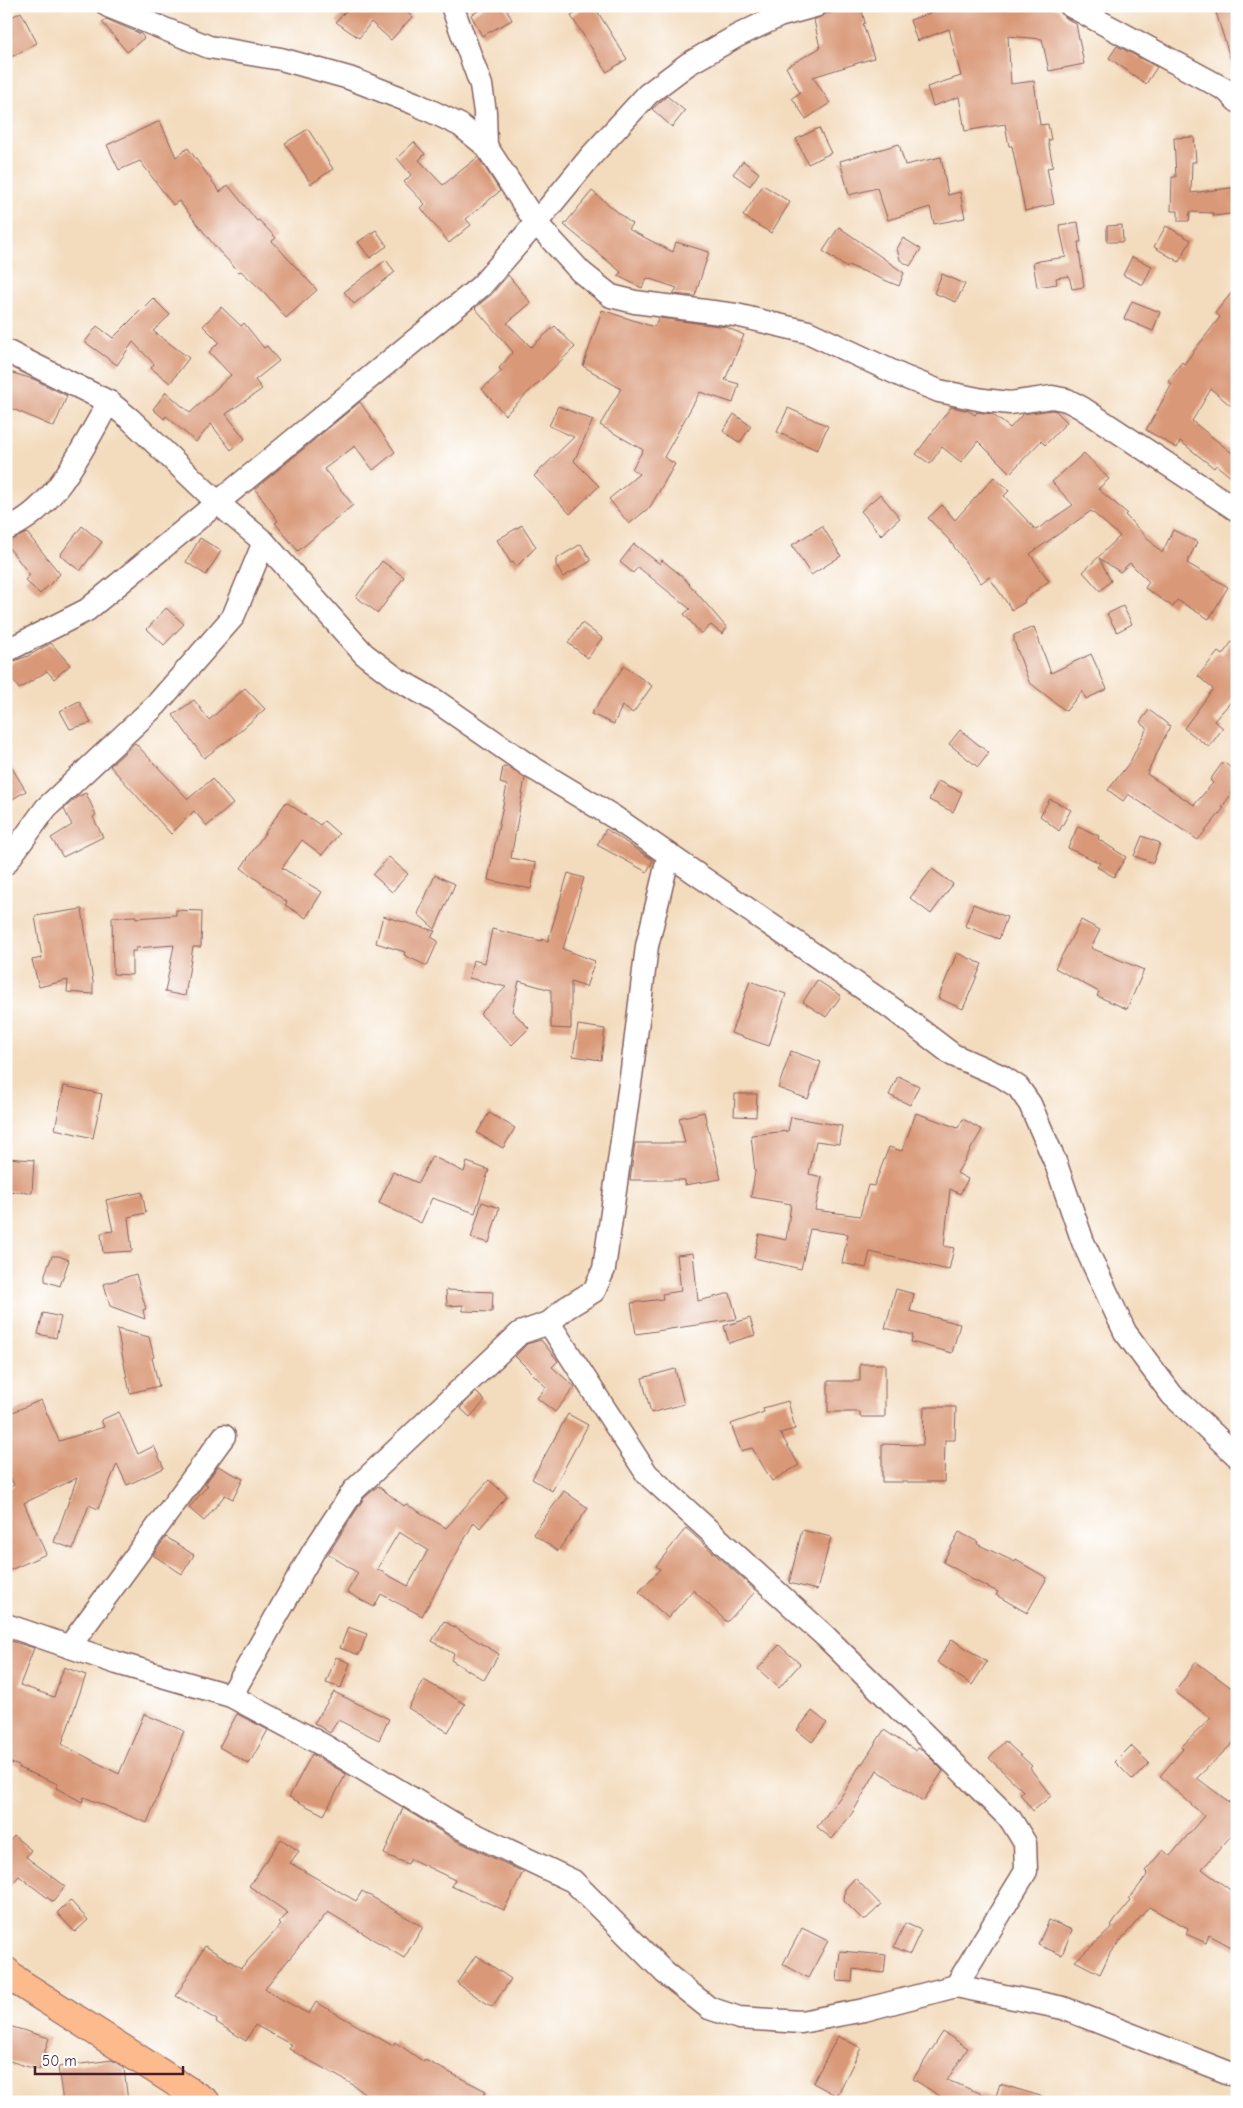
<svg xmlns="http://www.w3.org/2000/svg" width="1243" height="2108" font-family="'Comic Neue',sans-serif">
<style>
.building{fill:#d99877;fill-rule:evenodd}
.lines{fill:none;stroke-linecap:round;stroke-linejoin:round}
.minor-casing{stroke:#85615e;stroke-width:25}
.major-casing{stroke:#85615e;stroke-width:30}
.minor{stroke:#fff;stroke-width:22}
.major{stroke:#fcba8d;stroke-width:28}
</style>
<rect width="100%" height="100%" fill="#fff"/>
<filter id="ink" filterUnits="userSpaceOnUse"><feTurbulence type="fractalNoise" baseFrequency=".02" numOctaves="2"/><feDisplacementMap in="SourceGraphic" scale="10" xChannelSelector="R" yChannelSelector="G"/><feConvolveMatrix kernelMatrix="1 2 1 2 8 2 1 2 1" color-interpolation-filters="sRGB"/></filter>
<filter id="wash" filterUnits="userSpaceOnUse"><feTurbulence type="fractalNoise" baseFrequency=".0096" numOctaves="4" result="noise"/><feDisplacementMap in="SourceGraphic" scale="20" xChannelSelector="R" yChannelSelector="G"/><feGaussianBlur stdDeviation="1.12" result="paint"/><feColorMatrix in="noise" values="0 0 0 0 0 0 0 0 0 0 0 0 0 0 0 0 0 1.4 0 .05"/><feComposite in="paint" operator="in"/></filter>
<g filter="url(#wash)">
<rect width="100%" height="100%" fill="#f3dbbd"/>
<g id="blocks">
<g class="building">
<polygon points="350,6 401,6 412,17 391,40 371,22 359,38 336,22"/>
<polygon points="487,6 505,6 512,20 482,36 471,15"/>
<polygon points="586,6 594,6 627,59 607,72 571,16"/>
<polygon points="839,6 861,6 865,23 863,24 874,58 813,77 830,103 806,119 792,98 800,93 786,67 820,48 814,20 825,14 841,11"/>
<polygon points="939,6 999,6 999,8 1052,6 1059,10 1064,17 1076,24 1084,64 1049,71 1042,39 1008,36 1011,84 1034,81 1040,125 1048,124 1051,140 1048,140 1053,167 1047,168 1054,204 1025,211 1012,146 1009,146 1005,124 965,131 959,97 933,106 927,87 961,76 949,29 917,41 910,20 939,10"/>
<polygon points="1214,6 1237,6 1237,66 1233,67"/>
<polygon points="21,12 37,43 6,60 6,20"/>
<polygon points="106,19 141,34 144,38 127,52 102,22"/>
<polygon points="1117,46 1157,67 1146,84 1109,58"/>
<polygon points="667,96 685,111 672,127 652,109"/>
<polygon points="160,121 176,157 188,148 220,192 228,185 257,221 259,220 276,238 272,241 317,290 286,318 265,293 241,271 239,272 218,250 179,201 173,205 140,161 119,170 107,145"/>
<polygon points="819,128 831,153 808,164 796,139"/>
<polygon points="308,129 333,169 311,184 285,143"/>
<polygon points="1194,137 1196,162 1192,162 1191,193 1237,187 1237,213 1214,216 1213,213 1190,212 1189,221 1178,221 1178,211 1171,211 1172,177 1176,177 1174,138"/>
<polygon points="414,142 425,154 419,160 443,185 478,157 500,191 466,219 471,225 449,243 421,208 425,204 404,182 411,175 397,158"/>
<polygon points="899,144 905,165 941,157 948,195 960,192 965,218 934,224 930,207 888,220 877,188 849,195 840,161"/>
<polygon points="743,161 759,173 750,186 733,174"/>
<polygon points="763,185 790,202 771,233 743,216"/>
<polygon points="592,191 632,224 628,229 673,252 676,242 709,252 695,296 673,294 677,288 647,278 642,288 618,276 621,272 564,225"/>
<polygon points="1078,222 1081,242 1078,242 1084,287 1072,289 1069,276 1056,278 1057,284 1037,287 1033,262 1066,257 1059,225"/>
<polygon points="1122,225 1123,242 1107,242 1107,226"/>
<polygon points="1166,226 1191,240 1179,262 1154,247"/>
<polygon points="839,227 904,273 899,286 848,265 847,268 823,251"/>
<polygon points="376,230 387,246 370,258 358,242"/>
<polygon points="903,238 921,249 910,266 900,260 897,249"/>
<polygon points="1132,257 1152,266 1143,285 1123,275"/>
<polygon points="386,260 395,272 354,304 344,292"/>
<polygon points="942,274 965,284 956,302 934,293"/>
<polygon points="508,275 531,303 507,323 531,347 555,326 575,347 505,415 482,389 502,371 499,368 513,352 475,308 491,295"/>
<polygon points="1237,286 1237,411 1211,389 1192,421 1237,457 1237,482 1216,465 1214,468 1180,441 1177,448 1146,430 1172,384 1168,381 1182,362 1184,364 1220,317 1215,313"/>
<polygon points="153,298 170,315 153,331 189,358 170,383 151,368 154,364 133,342 117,365 85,342 97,326 113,338"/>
<polygon points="1132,301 1160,312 1153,331 1124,319"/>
<polygon points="221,307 241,326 244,323 264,348 267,346 279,361 255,380 262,389 226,414 245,439 231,450 211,424 196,442 166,416 164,419 153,409 166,392 190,413 231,375 209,352 219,342 203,326"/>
<polygon points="602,310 654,327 659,318 726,327 744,335 725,380 739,384 733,403 700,392 664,457 675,464 650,507 629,524 609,499 639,474 632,469 643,450 600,425 621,389 583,366"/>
<polygon points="6,371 33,379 67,396 54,427 6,406"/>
<polygon points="360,402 395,452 373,470 355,446 324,469 353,505 298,551 275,523 278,521 255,489"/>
<polygon points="558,406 593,420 574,461 599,486 570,514 534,476 574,437 549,426"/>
<polygon points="951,407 969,411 975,415 977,412 992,414 1010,428 1023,414 1052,410 1056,411 1067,422 1045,445 1041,441 1010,473 978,441 961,462 942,447 930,464 916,454"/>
<polygon points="788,408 828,426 817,450 777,432"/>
<polygon points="734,414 751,426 740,443 723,431"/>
<polygon points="1084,453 1109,479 1098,489 1127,513 1125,515 1162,553 1173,530 1197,542 1187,563 1228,587 1209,619 1177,600 1173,607 1145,588 1149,582 1130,563 1120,572 1099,558 1111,581 1100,591 1083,572 1120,536 1091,511 1030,554 1049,581 1024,600 1025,602 1012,610 989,577 981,583 949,540 928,518 942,505 955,520 994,477 1009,491 1004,496 1036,530 1073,505 1052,482"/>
<polygon points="880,494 900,518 881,535 861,511"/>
<polygon points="522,525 536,547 516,567 513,562 511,563 497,540"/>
<polygon points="82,526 102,542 80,571 60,555"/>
<polygon points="822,526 841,556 811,575 792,545"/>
<polygon points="27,533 60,574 40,594 25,580 30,575 6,544 6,542"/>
<polygon points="200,538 221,551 206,575 186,562"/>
<polygon points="581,544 591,561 563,577 556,565 556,559"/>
<polygon points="634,544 660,564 662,560 683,577 727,628 722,634 711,625 701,634 684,614 690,609 638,567 633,573 620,562"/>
<polygon points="382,561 404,577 378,613 356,597"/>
<polygon points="1123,606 1132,624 1117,632 1107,614"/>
<polygon points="166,608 184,624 164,645 147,629"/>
<polygon points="582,623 602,638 588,658 568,643"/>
<polygon points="1034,627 1051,673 1091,654 1107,689 1086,699 1082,691 1066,711 1029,682 1014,641 1014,635"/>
<polygon points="1237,635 1237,695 1214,721 1223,728 1209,747 1184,728 1213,689 1198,676 1218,652 1222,655"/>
<polygon points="51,643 70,665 54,679 47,671 19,689 6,669 6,664 28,656"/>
<polygon points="624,666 652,686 633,713 622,706 614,724 591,714"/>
<polygon points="245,688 265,709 238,733 204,758 173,715 194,700 209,720"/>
<polygon points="79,701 91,723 70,729 60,711"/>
<polygon points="1149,710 1170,726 1147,774 1194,805 1213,783 1210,780 1223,762 1237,772 1237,786 1222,807 1224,808 1198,840 1128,794 1123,801 1108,790 1130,762 1147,728 1140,722"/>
<polygon points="960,730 989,753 978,767 949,744"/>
<polygon points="135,743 188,799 212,779 233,804 207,826 194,811 171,834 110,766"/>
<polygon points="6,758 26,791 6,803"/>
<polygon points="503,767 509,768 525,778 511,858 536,863 531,889 488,880 507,785 500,783"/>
<polygon points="938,781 962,792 953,812 929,800"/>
<polygon points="86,793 96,815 93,817 103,837 63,857 51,838 72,825 64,809 77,797"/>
<polygon points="1050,799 1071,810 1059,831 1040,816"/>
<polygon points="286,802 320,825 324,821 339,834 322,855 302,840 282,868 322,892 306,918 285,905 287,902 241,868"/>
<polygon points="1078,826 1099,836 1098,839 1126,857 1114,877 1097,867 1100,863 1068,848"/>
<polygon points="606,829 653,860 647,872 597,845"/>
<polygon points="1142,836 1160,843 1153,863 1134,856"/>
<polygon points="389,857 408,874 392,892 373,875"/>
<polygon points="932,869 953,884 931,914 910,898"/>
<polygon points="568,873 584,878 563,949 595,961 586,987 571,982 571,1029 551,1028 551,990 519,981 512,1011 529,1028 512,1045 480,1014 506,987 469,978 473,960 485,963 492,929 542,941 542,939 548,941"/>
<polygon points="435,875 455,884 435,929 418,914"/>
<polygon points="973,904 1007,917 999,939 965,926"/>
<polygon points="82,909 93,982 93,994 67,992 68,980 39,987 32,960 42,958 35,916"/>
<polygon points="176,910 202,911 201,947 193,947 185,996 165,992 174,945 136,948 136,951 132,951 132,975 113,974 112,917 136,916 136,918 176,915"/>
<polygon points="383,916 435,931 431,937 438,941 427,966 404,955 405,952 376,943"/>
<polygon points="1081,920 1100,930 1091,948 1144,970 1127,1009 1097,996 1099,992 1055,968"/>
<polygon points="957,953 982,964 963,1009 938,998"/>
<polygon points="817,980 841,996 826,1017 803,1002"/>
<polygon points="750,981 786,994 769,1046 731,1033"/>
<polygon points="578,1025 605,1029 601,1060 573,1056"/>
<polygon points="791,1051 821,1062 808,1099 778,1088"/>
<polygon points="898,1076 919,1086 910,1105 889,1095"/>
<polygon points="64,1086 102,1094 93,1138 55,1129"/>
<polygon points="735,1094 757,1094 756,1117 734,1116"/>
<polygon points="704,1112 721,1179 685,1185 685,1180 630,1180 635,1143 685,1143 679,1118"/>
<polygon points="489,1113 515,1128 503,1148 477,1133"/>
<polygon points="916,1113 958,1128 963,1119 982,1130 957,1173 968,1179 960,1194 950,1189 944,1246 954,1248 949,1270 870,1252 866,1268 842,1263 848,1234 810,1229 801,1269 754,1258 759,1234 786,1240 791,1204 751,1197 755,1172 751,1135 788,1131 791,1117 842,1126 839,1144 816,1141 809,1174 822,1177 815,1210 860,1216 868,1185 874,1186 889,1147 902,1151"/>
<polygon points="432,1156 464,1172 467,1162 489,1170 475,1213 432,1198 421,1223 379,1203 393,1172 418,1183"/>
<polygon points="6,1158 34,1160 32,1193 6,1191"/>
<polygon points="142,1192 146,1213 128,1217 132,1251 103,1253 101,1233 113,1231 106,1200"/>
<polygon points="482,1202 499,1208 489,1243 471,1238"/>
<polygon points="693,1253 698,1301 730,1293 737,1319 636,1334 631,1303 663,1299 662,1294 681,1291 677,1255"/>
<polygon points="52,1256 59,1256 69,1260 60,1286 45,1281 45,1274"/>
<polygon points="136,1274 146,1309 143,1310 145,1319 110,1306 104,1284"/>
<polygon points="896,1289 914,1294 910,1311 960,1324 952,1353 911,1342 913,1335 885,1328"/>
<polygon points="446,1290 493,1292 492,1312 463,1311 463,1305 447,1306"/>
<polygon points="43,1313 61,1317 56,1338 38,1334"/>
<polygon points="750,1318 755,1335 729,1343 724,1326"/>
<polygon points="117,1329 149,1337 154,1357 152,1358 159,1386 130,1393"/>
<polygon points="541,1340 558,1361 552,1367 575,1387 555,1412 537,1398 546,1387 515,1356 527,1344"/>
<polygon points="860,1364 885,1364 885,1417 860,1417 860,1412 828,1412 828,1381 860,1381"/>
<polygon points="675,1369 684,1404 651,1413 642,1378"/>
<polygon points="476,1392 485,1401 470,1417 460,1408"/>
<polygon points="41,1400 59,1441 104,1427 101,1420 119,1412 138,1454 154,1446 164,1468 127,1485 117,1464 98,1509 89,1505 73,1549 54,1542 77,1478 24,1503 46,1554 6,1572 6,1490 14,1485 6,1469 6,1415"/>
<polygon points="788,1401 795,1429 780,1433 799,1465 772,1481 752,1448 741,1451 731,1424 764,1412 763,1408"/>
<polygon points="924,1407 956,1407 955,1440 945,1440 944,1482 882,1482 882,1444 923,1445"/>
<polygon points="568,1414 588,1425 552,1491 532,1479"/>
<polygon points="218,1466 243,1479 233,1499 225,1495 204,1521 189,1508 208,1485 205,1484"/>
<path d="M489 1480 507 1496 480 1528 474 1522 422 1616 381 1594 374 1607 347 1592 358 1573 328 1554 364 1498 378 1486 404 1506 406 1504 446 1528ZM399 1532 428 1550 408 1586 377 1569Z"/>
<polygon points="564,1491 588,1508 558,1551 533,1534"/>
<polygon points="686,1528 756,1591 727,1622 693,1590 668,1618 639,1592 660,1569 656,1566"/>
<polygon points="802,1530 831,1537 817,1590 789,1583"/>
<polygon points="959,1532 978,1542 977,1544 1015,1562 1016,1560 1047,1578 1027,1613 996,1595 998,1592 969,1578 970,1577 943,1562"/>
<polygon points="166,1537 194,1555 182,1574 153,1555"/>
<polygon points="444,1621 499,1654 484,1680 451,1660 454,1654 432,1641"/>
<polygon points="348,1627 367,1634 359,1655 340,1648"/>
<polygon points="952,1639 987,1662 972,1685 937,1662"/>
<polygon points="11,1641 34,1648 20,1685 54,1697 64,1667 86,1675 62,1744 65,1746 119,1774 144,1714 184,1731 147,1823 84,1797 82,1802 56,1788 58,1784 19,1768 19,1766 6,1761 6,1654"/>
<polygon points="779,1645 800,1664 779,1688 758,1669"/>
<polygon points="336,1657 350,1663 341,1688 326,1683"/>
<polygon points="1196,1662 1237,1692 1237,1739 1197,1778 1237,1808 1237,1829 1202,1869 1237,1895 1237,1950 1209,1935 1206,1943 1186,1934 1188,1928 1149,1907 1110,1953 1100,1974 1075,1961 1113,1927 1111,1925 1131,1901 1129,1899 1148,1874 1145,1871 1163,1850 1170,1856 1204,1816 1160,1776 1183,1749 1181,1747 1211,1718 1175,1692"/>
<polygon points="424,1680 465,1704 448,1732 408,1708"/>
<polygon points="334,1692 389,1719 379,1740 338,1720 330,1733 314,1723"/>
<polygon points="812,1711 827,1723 812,1742 797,1730"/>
<polygon points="237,1714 268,1730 249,1764 219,1747"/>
<polygon points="884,1730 916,1751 918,1748 924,1752 943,1771 923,1801 877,1770 853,1812 832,1839 817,1827 845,1791 861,1763 862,1764"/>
<polygon points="1005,1741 1032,1766 1030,1768 1051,1796 1033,1811 1020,1794 1023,1791 989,1758"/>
<polygon points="1131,1746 1149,1763 1133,1780 1115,1762"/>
<polygon points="312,1754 346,1774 324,1815 289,1797"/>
<polygon points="403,1808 453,1839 523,1872 504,1910 451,1886 455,1880 411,1859 408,1864 384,1854"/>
<polygon points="14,1836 31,1850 26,1857 65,1886 53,1902 19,1876 6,1891 6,1846"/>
<polygon points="281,1839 299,1851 290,1863 356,1901 362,1891 423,1927 404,1958 328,1912 265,1988 274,1995 309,2014 316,2002 393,2046 395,2042 424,2062 425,2060 486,2091 480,2102 377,2102 350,2083 289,2049 292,2045 255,2025 246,2041 216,2022 217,2020 176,1996 205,1946 241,1968 281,1925 279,1923 288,1913 249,1886"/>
<polygon points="855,1878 881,1905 864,1921 844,1901 845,1889"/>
<polygon points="70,1900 88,1920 75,1932 57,1913"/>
<polygon points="1049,1920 1072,1930 1062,1955 1038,1945"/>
<polygon points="905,1923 921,1930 910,1954 894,1947"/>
<polygon points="802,1928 828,1941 808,1978 783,1964"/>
<polygon points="840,1951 886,1955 884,1973 853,1969 852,1982 837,1981"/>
<polygon points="476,1955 511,1979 492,2007 457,1983"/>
<polygon points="6,2025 49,2038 39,2070 6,2060"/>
<polygon points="943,2032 968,2048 947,2080 995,2099 1000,2084 1047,2098 1046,2102 949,2102 913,2079"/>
<polygon points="838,2036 861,2048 837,2096 813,2083"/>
<polygon points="112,2060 124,2068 128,2102 63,2102 58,2067"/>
</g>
</g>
</g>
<g filter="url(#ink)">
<use href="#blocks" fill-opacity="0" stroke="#85615e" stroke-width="1"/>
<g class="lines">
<defs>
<g id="minor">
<polyline points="108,6 209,47 281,59 349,78 414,103 460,125 486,146 536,223 581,272 611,296 635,302 736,315 808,332 902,376 939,391 983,400 1010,403 1052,397 1067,400 1082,408 1237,510"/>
<polyline points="452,6 481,85 485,112 486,146"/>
<polyline points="1071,6 1226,90 1237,101"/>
<polyline points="6,351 109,402 130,419 218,503 264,542 364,654 397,679 436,701 528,765 614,817 893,1009 953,1055 1001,1076 1018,1087 1030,1104 1056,1164 1083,1242 1125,1332 1172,1395 1237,1456"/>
<path d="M6 529C56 510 83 446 109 402"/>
<polyline points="6,651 87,610 481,286 536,223 591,156 648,94 688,64 737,36 779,16 815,6"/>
<polyline points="6,863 46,808 156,705 233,617 264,542"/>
<polyline points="549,1323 647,1474 825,1636 1011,1820 1025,1843 1026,1871 956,1986"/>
<polyline points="6,1625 117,1663 231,1696 323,1745 459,1827 573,1881 665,1973 709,2008 739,2018 801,2022 864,2010 956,1986 1063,2008 1237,2076"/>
<polyline points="69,1647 224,1436"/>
<polyline points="231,1696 313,1552 354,1490 520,1333 549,1323 566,1308 594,1291 604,1269 632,1069 647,946 669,854"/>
</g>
<polyline id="major" points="6,1971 17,1981 206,2102"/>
</defs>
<use href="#minor" class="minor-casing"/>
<use href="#major" class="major-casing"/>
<use href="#minor" class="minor"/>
<use href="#major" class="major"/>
</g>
</g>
<rect width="1243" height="2108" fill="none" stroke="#fff" stroke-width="25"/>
<path d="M35 2066v8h148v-8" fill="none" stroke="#4a1f2b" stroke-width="2.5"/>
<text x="42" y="2066" font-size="15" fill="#4a1f2b" stroke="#ffffff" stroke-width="4" paint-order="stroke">50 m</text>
</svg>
